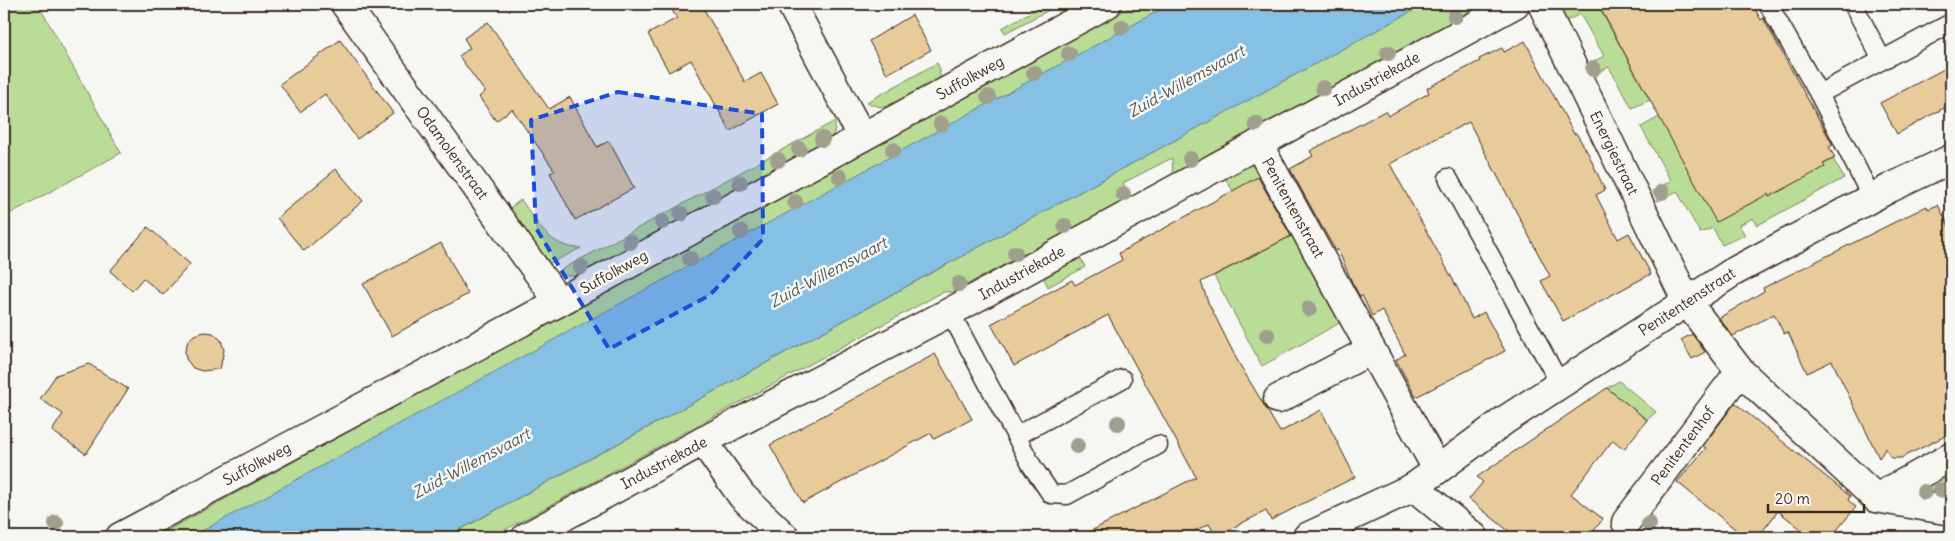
<svg xmlns="http://www.w3.org/2000/svg" width="1955" height="541" font-family="Delius,sans-serif">
<style>
.green{fill:#b9dd97;stroke:#7a845a}
.water{fill:#86c1e5;stroke:#688595}
.building{fill:#e7cb9b;stroke:#3b2a1e}
.lines{fill:none;stroke-linecap:round;stroke-linejoin:round}
.lane-casing{stroke:#3b2a1e;stroke-width:21}
.street-casing{stroke:#3b2a1e;stroke-width:31}
.lane{stroke:#f6f6f2;stroke-width:18}
.street{stroke:#f6f6f2;stroke-width:28}
.tree{fill:#a09f8e}
.marked{fill:#1d4ed8;fill-opacity:0.2;stroke:#1d4ed8;stroke-width:4;stroke-dasharray:10 6;stroke-linejoin:round}
.labels{text-anchor:middle;stroke-width:5;stroke-linejoin:round;paint-order:stroke}
.street-label{font-size:15px;fill:#3b2a1e;stroke:#f6f6f2}
.water-label{font-size:16px;font-style:italic;fill:#52575a;stroke:#f6f6f2}
</style>
<rect width="100%" height="100%" fill="#f6f6f2"/>
<filter id="ink" filterUnits="userSpaceOnUse"><feTurbulence type="fractalNoise" baseFrequency=".02" numOctaves="2"/><feDisplacementMap in="SourceGraphic" scale="10" xChannelSelector="R" yChannelSelector="G"/><feConvolveMatrix kernelMatrix="1 2 1 2 8 2 1 2 1" color-interpolation-filters="sRGB"/></filter>
<g filter="url(#ink)">
<g class="green">
<polygon points="4,4 38,4 121,153 4,217"/>
<polygon points="1045,4 1049,10 1005,33 1002,28"/>
<polygon points="1136,4 1171,4 192,537 155,537"/>
<polygon points="1425,4 1489,4 1173,174 1172,158 1123,183 1131,197 953,292 943,292 492,537 447,537"/>
<polygon points="1553,4 1597,4 1650,100 1632,108 1609,67 1589,77 1584,67 1604,56 1580,14 1560,24"/>
<path d="M937 63 940 69V82C919 92 889 117 867 102Z"/>
<polygon points="1659,117 1769,196 1833,159 1844,178 1758,225 1753,218 1739,225 1745,235 1722,245 1713,228 1700,233 1677,191 1658,201 1652,191 1671,181 1641,127"/>
<path d="M835 121C836 130 834 135 828 142L583 275 568 276 557 272Z"/>
<polygon points="1257,157 1266,174 1233,191 1223,175"/>
<path d="M521 200C538 223 549 248 581 248L549 264 508 209Z"/>
<polygon points="1297,233 1343,321 1262,366 1214,276"/>
<polygon points="1078,253 1085,267 1048,287 1041,272"/>
<polygon points="1619,381 1656,412 1647,420 1607,388"/>
<polygon points="1951,463 1951,505 1917,500 1915,488"/>
</g>
<polygon class="water" points="1171,4 1425,4 446,537 191,537"/>
<g class="building">
<polygon points="668,4 701,4 745,82 761,73 778,104 730,131 691,60 669,72 648,34 677,18"/>
<polygon points="1598,4 1752,4 1761,20 1763,18 1833,145 1829,147 1835,158 1823,164 1825,167 1769,197 1768,194 1716,222"/>
<polygon points="912,15 931,50 887,74 869,41"/>
<polygon points="488,22 549,109 570,97 597,147 609,141 634,188 575,220 550,173 555,171 512,109 496,121 479,97 485,92 459,56 470,48 464,38"/>
<polygon points="340,40 393,113 357,139 325,94 300,112 280,84"/>
<polygon points="1525,41 1574,134 1576,133 1588,153 1605,190 1596,195 1618,239 1629,233 1651,274 1563,321 1541,281 1550,276 1469,122 1429,142 1390,164 1458,289 1472,319 1484,312 1505,351 1416,397 1396,360 1405,354 1382,310 1372,316 1362,295 1360,297 1352,282 1338,250 1336,251 1322,227 1290,169 1313,156 1310,151 1385,111 1388,116 1429,93 1427,88 1480,61 1479,59 1502,48 1504,52"/>
<polygon points="1944,69 1951,83 1951,104 1897,134 1880,103"/>
<polygon points="336,169 363,201 304,251 277,218"/>
<polygon points="1258,177 1291,236 1201,282 1208,302 1237,360 1280,432 1321,410 1355,477 1271,520 1266,511 1216,536 1209,524 1182,537 1079,537 1196,477 1108,315 1014,366 991,324 1072,280 1075,285 1122,260 1119,253"/>
<polygon points="1938,205 1951,231 1951,433 1901,458 1891,458 1886,448 1879,458 1832,361 1807,373 1788,332 1784,334 1774,314 1733,336 1719,318 1764,291 1763,288 1927,206 1928,209"/>
<polygon points="148,227 190,264 163,295 143,278 132,291 110,271"/>
<polygon points="441,243 468,294 392,336 363,284"/>
<polygon points="205,332 213,333 221,340 224,350 220,369 202,371 193,368 186,359 185,351 188,341 194,335"/>
<polygon points="1692,334 1705,352 1692,359 1681,340"/>
<polygon points="935,354 972,419 934,439 931,433 803,503 770,445"/>
<polygon points="89,364 128,389 86,454 52,431 63,414 40,399 56,375"/>
<polygon points="1607,388 1647,420 1624,449 1613,440 1571,494 1603,519 1589,537 1516,537 1469,499 1483,482 1477,477"/>
<polygon points="1735,403 1850,496 1848,500 1856,507 1831,537 1811,537 1778,511 1758,537 1745,537 1677,482 1706,448 1703,446"/>
</g>
<g class="lines">
<defs>
<g id="lane">
<polyline points="1768,4 1819,94 1951,23"/>
<polyline points="1853,4 1882,60"/>
<polyline points="1819,94 1872,198"/>
<polyline points="1448,178 1560,384"/>
<polyline points="950,312 1016,436"/>
<polyline points="1122,379 1016,436 1032,466 1051,494 1067,495 1158,445"/>
</g>
<g id="street">
<polyline points="345,4 559,302"/>
<polyline points="791,4 862,137"/>
<polyline points="1542,4 1687,302 1740,371 1876,498 1951,511"/>
<polyline points="1258,144 1437,469"/>
<polyline points="1278,399 1371,350"/>
<polyline points="703,441 742,496 785,537"/>
<polyline points="1414,487 1474,537"/>
<polyline points="1876,498 1951,457"/>
<polyline points="1626,522 1740,371"/>
<polyline points="120,537 559,302 1107,4"/>
<polyline points="526,537 703,441 950,312 1515,4"/>
<polyline points="1307,537 1414,487 1505,420 1733,272 1890,188 1951,159"/>
</g>
</defs>
<use href="#lane" class="lane-casing"/>
<use href="#street" class="street-casing"/>
<use href="#lane" class="lane"/>
<use href="#street" class="street"/>
</g>
<g class="tree">
<circle cx="1455" cy="16" r="8"/>
<circle cx="1122" cy="27" r="8"/>
<circle cx="1388" cy="53" r="8"/>
<circle cx="1069" cy="54" r="8"/>
<circle cx="1593" cy="69" r="8"/>
<circle cx="1034" cy="73" r="8"/>
<circle cx="1323" cy="88" r="8"/>
<circle cx="988" cy="97" r="8"/>
<circle cx="941" cy="124" r="8"/>
<circle cx="1256" cy="124" r="8"/>
<circle cx="822" cy="139" r="8"/>
<circle cx="799" cy="149" r="8"/>
<circle cx="893" cy="150" r="8"/>
<circle cx="1190" cy="159" r="8"/>
<circle cx="778" cy="160" r="8"/>
<circle cx="840" cy="177" r="8"/>
<circle cx="740" cy="183" r="8"/>
<circle cx="1662" cy="192" r="8"/>
<circle cx="1123" cy="194" r="8"/>
<circle cx="713" cy="196" r="8"/>
<circle cx="795" cy="202" r="8"/>
<circle cx="681" cy="214" r="8"/>
<circle cx="662" cy="222" r="8"/>
<circle cx="1065" cy="226" r="8"/>
<circle cx="741" cy="232" r="8"/>
<circle cx="630" cy="242" r="8"/>
<circle cx="1015" cy="253" r="8"/>
<circle cx="690" cy="259" r="8"/>
<circle cx="581" cy="267" r="8"/>
<circle cx="959" cy="284" r="8"/>
<circle cx="1309" cy="309" r="8"/>
<circle cx="1267" cy="335" r="8"/>
<circle cx="1118" cy="423" r="8"/>
<circle cx="1077" cy="446" r="8"/>
<circle cx="1940" cy="490" r="8"/>
<circle cx="1924" cy="492" r="8"/>
<circle cx="56" cy="523" r="8"/>
<circle cx="1649" cy="524" r="8"/>
</g>
</g>
<path class="marked" d="M618 92 762 114 763 239 710 295 609 349 536 228 531 120Z"/>
<g class="labels">
<g class="street-label">
<text transform="translate(970 78) rotate(-29)" y="5">Suffolkweg</text>
<text transform="translate(1377 79) rotate(-29)" y="5">Industriekade</text>
<text transform="translate(452 153) rotate(54)" y="5">Odamolenstraat</text>
<text transform="translate(1614 153) rotate(64)" y="5">Energiestraat</text>
<text transform="translate(1293 208) rotate(61)" y="5">Penitentenstraat</text>
<text transform="translate(614 272) rotate(-29)" y="5">Suffolkweg</text>
<text transform="translate(1022 273) rotate(-29)" y="5">Industriekade</text>
<text transform="translate(1687 302) rotate(-33)" y="5">Penitentenstraat</text>
<text transform="translate(1683 446) rotate(-53)" y="5">Penitentenhof</text>
<text transform="translate(664 463) rotate(-28)" y="5">Industriekade</text>
<text transform="translate(257 464) rotate(-28)" y="5">Suffolkweg</text>
</g>
<g class="water-label">
<text transform="translate(1186 81) rotate(-29)" y="6">Zuid-Willemsvaart</text>
<text transform="translate(828 272) rotate(-28)" y="6">Zuid-Willemsvaart</text>
<text transform="translate(471 463) rotate(-28)" y="6">Zuid-Willemsvaart</text>
</g>
</g>
<rect width="1955" height="541" fill="none" stroke="#f6f6f2" stroke-width="20"/>
<rect x="10" y="10" width="1935" height="521" fill="none" stroke="#3b2a1e" stroke-width="2" filter="url(#ink)"/>
<path d="M1768 504v8h96v-8" fill="none" stroke="#3b2a1e" stroke-width="2.5"/>
<text x="1775" y="504" font-size="15" fill="#3b2a1e" stroke="#f6f6f2" stroke-width="4" paint-order="stroke">20 m</text>
</svg>
